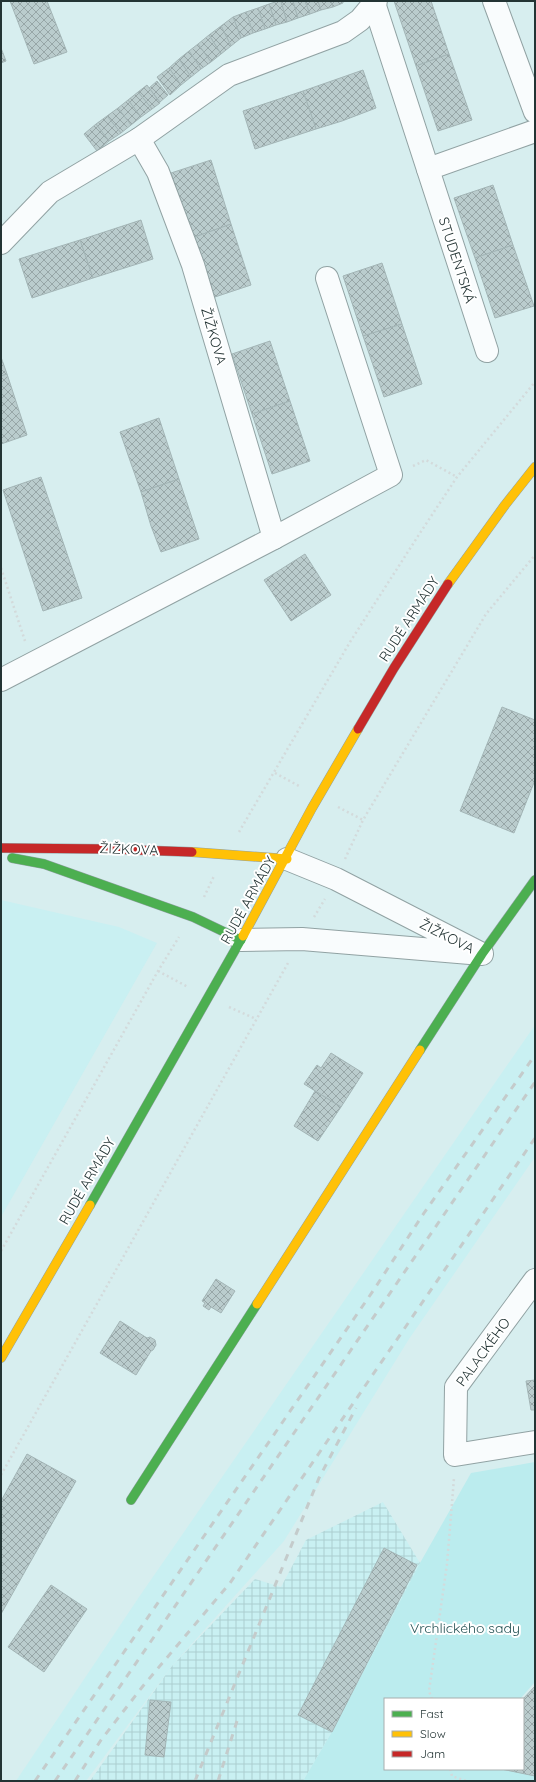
<svg xmlns="http://www.w3.org/2000/svg" width="536" height="1782" font-family="Quicksand,sans-serif">
<style>
.built{fill:#c9f0f2}
.industrial{fill:url(#industrial-grid)}
.park{fill:#bbecee}
.building{fill:url(#building-cross-hatch);stroke:#a3b5b6}
.lines{fill:none;stroke-linecap:round;stroke-linejoin:round}
.street-casing{stroke:#91a2a3;stroke-width:24}
.fast-casing{stroke:#91a2a3;stroke-width:10}
.slow-casing{stroke:#91a2a3;stroke-width:10}
.jam-casing{stroke:#91a2a3;stroke-width:10}
.path{stroke:#d3dadb;stroke-width:2.5;stroke-dasharray:2 3;stroke-linecap:butt}
.street{stroke:#f9fcfd;stroke-width:22}
.fast{stroke:#4caf50;stroke-width:9}
.slow{stroke:#ffc107;stroke-width:9}
.jam{stroke:#c62828;stroke-width:9}
.rail{stroke:#c4cbcb;stroke-width:3;stroke-dasharray:7 7;stroke-linecap:butt}
.labels{text-anchor:middle;stroke-width:4;stroke-linejoin:round;paint-order:stroke}
.street-label{font-size:14px;fill:#233434;stroke:#fff}
.park-label{font-size:14px;fill:#245254;stroke:#fff}
</style>
<defs>
<pattern id="industrial-grid" width="8" height="8" patternUnits="userSpaceOnUse"><rect width="8" height="8" fill="#c9f0f2"/><path d="M0 4h8M4 0v8" fill="none" stroke="#acced0"/></pattern>
<pattern id="building-cross-hatch" width="8" height="8" patternUnits="userSpaceOnUse"><rect width="8" height="8" fill="#bacccd"/><path d="M0 0l8 8M0 8l8-8" fill="none" stroke="#97a6a7"/></pattern>
</defs>
<rect width="100%" height="100%" fill="#d7eeef"/>
<g class="built">
<polygon points="1,900 119,927 157,943 1,1217"/>
<polygon points="535,1025 535,1157 409,1339 284,1541 172,1666 86,1781 16,1781 139,1597"/>
</g>
<polygon class="industrial" points="383,1502 420,1563 333,1730 303,1781 90,1781 172,1666 255,1579 281,1587 306,1540"/>
<polygon class="park" points="535,1462 535,1682 520,1699 385,1699 385,1769 513,1769 535,1774 535,1781 303,1781 333,1730 420,1563 471,1473"/>
<g class="building">
<polygon points="10,1 47,1 67,52 34,64"/>
<polygon points="278,1 281,1 287,22 276,25 269,4"/>
<polygon points="281,1 293,1 298,18 287,22"/>
<polygon points="293,1 305,1 310,14 298,18"/>
<polygon points="305,1 318,1 321,10 310,14"/>
<polygon points="318,1 331,1 333,7 321,10"/>
<polygon points="331,1 343,1 343,3 333,7"/>
<polygon points="394,1 431,1 449,54 416,66"/>
<polygon points="269,4 276,25 265,29 258,8"/>
<polygon points="258,8 265,29 253,33 246,12"/>
<polygon points="246,12 253,33 241,38 233,17"/>
<polygon points="233,17 241,38 231,46 221,26"/>
<polygon points="221,26 231,46 221,54 209,35"/>
<polygon points="209,35 221,54 211,62 198,44"/>
<polygon points="198,44 211,62 201,69 189,51"/>
<polygon points="1,48 6,61 1,63"/>
<polygon points="189,51 201,69 191,77 179,59"/>
<polygon points="449,54 472,120 438,131 416,66"/>
<polygon points="179,59 191,77 181,85 169,68"/>
<polygon points="169,68 181,85 170,95 157,77"/>
<polygon points="363,70 376,108 342,121 316,129 303,91"/>
<polygon points="157,81 168,95 160,102 149,88"/>
<polygon points="147,85 160,103 152,109 138,92"/>
<polygon points="303,91 316,129 255,149 243,111"/>
<polygon points="138,92 152,109 141,117 128,100"/>
<polygon points="128,100 141,117 131,125 118,108"/>
<polygon points="118,108 131,125 121,133 107,116"/>
<polygon points="107,116 121,133 109,141 96,124"/>
<polygon points="96,124 109,141 97,151 84,134"/>
<polygon points="211,160 231,224 192,238 171,173"/>
<polygon points="493,185 513,245 475,258 454,198"/>
<polygon points="141,220 153,259 93,278 80,240"/>
<polygon points="231,224 251,285 212,298 192,238"/>
<polygon points="80,240 93,278 32,298 19,259"/>
<polygon points="513,245 534,306 495,318 475,258"/>
<polygon points="382,263 402,324 363,336 343,276"/>
<polygon points="402,324 422,384 384,397 363,336"/>
<polygon points="270,341 290,401 252,414 232,354"/>
<polygon points="1,357 7,374 1,376"/>
<polygon points="7,374 27,435 1,444 1,376"/>
<polygon points="290,401 310,461 272,474 252,414"/>
<polygon points="159,418 179,479 141,492 120,432"/>
<polygon points="41,477 82,598 43,611 3,490"/>
<polygon points="179,479 199,539 161,552 151,526 141,492"/>
<polygon points="305,554 331,595 291,621 264,580"/>
<polygon points="502,707 535,720 535,780 514,833 460,811"/>
<polygon points="331,1053 363,1073 341,1107 304,1084 317,1065 321,1068"/>
<polygon points="315,1091 341,1107 318,1141 294,1126"/>
<polygon points="216,1279 235,1291 221,1313 211,1307 209,1310 203,1306 205,1303 202,1301"/>
<polygon points="120,1321 147,1338 150,1337 155,1340 156,1345 153,1350 151,1351 136,1375 100,1353"/>
<polygon points="535,1380 535,1410 531,1410 526,1381"/>
<polygon points="27,1454 76,1481 1,1614 1,1501"/>
<polygon points="384,1548 417,1565 332,1732 298,1715"/>
<polygon points="51,1585 87,1609 44,1672 8,1647"/>
<polygon points="535,1686 535,1776 501,1769 523,1769 523,1699"/>
<polygon points="150,1700 171,1702 164,1757 145,1755"/>
</g>
<g class="lines">
<defs>
<g id="street">
<polyline points="494,1 535,112"/>
<polyline points="374,3 487,351"/>
<polyline points="139,139 158,172 193,265 274,538"/>
<polyline points="428,169 535,131"/>
<polyline points="1,243 50,192 139,139 229,75 343,32 360,20 376,1"/>
<polyline points="1,680 274,538 391,475 327,278"/>
<polyline points="241,940 302,939 482,954 336,879 287,859"/>
<polyline points="535,1280 456,1387 455,1455 535,1442"/>
</g>
<g id="fast">
<polyline points="12,858 44,864 193,917 241,940"/>
<polyline points="420,1050 482,954 535,880"/>
<polyline points="90,1205 243,936"/>
<polyline points="131,1500 257,1304"/>
</g>
<g id="slow">
<polyline points="448,584 505,505 535,467"/>
<polyline points="192,852 287,859"/>
<polyline points="243,936 312,808 358,729"/>
<polyline points="257,1304 420,1050"/>
<polyline points="1,1358 90,1205"/>
</g>
<g id="jam">
<polyline points="358,729 394,668 448,584"/>
<polyline points="1,848 109,849 192,852"/>
</g>
</defs>
<use href="#street" class="street-casing"/>
<use href="#fast" class="fast-casing"/>
<use href="#slow" class="slow-casing"/>
<use href="#jam" class="jam-casing"/>
<g class="path">
<polyline points="413,466 426,460 457,477"/>
<polyline points="1,568 25,641"/>
<polyline points="275,773 299,786"/>
<polyline points="338,807 363,820"/>
<polyline points="239,832 350,642 420,533 457,477 535,382"/>
<polyline points="345,859 363,820 486,614 535,555"/>
<polyline points="204,897 214,876"/>
<polyline points="314,917 325,899"/>
<polyline points="158,971 188,987"/>
<polyline points="229,1007 256,1019"/>
<polyline points="1,1251 158,971 179,937"/>
<polyline points="1,1475 288,963"/>
<polyline points="432,1699 429,1691 447,1564 454,1478"/>
<polyline points="450,1769 452,1776 466,1781"/>
</g>
<use href="#street" class="street"/>
<use href="#fast" class="fast"/>
<use href="#slow" class="slow"/>
<use href="#jam" class="jam"/>
<g class="rail">
<polyline points="35,1781 373,1291 424,1213 535,1055"/>
<polyline points="55,1781 535,1082"/>
<polyline points="75,1781 101,1740 143,1686 230,1583 535,1138"/>
<polyline points="195,1781 319,1478 356,1408"/>
<polyline points="218,1781 237,1721"/>
</g>
</g>
<g class="labels">
<g class="street-label">
<text transform="translate(457 260) rotate(72)" y="5">STUDENTSKÁ</text>
<text transform="translate(214 336) rotate(74)" y="5">ŽIŽKOVA</text>
<text transform="translate(409 619) rotate(-57)" y="5">RUDÉ ARMÁDY</text>
<text transform="translate(129 849) rotate(2)" y="5">ŽIŽKOVA</text>
<text transform="translate(248 900) rotate(-61)" y="5">RUDÉ ARMÁDY</text>
<text transform="translate(447 936) rotate(27)" y="5">ŽIŽKOVA</text>
<text transform="translate(87 1181) rotate(-60)" y="5">RUDÉ ARMÁDY</text>
<text transform="translate(483 1352) rotate(-54)" y="5">PALACKÉHO</text>
</g>
<g class="park-label">
<text x="465" y="1633">Vrchlického sady</text>
</g>
</g>
<rect width="536" height="1782" fill="none" stroke="#233434" stroke-width="4"/>
<rect x="384" y="1698" width="140" height="72" fill="#ffffff" stroke="#a7aeae"/>
<rect x="392" y="1711" width="20" height="6" fill="#4caf50" stroke="#a7aeae"/>
<text x="420" y="1718" font-size="12" fill="#233434">Fast</text>
<rect x="392" y="1731" width="20" height="6" fill="#ffc107" stroke="#a7aeae"/>
<text x="420" y="1738" font-size="12" fill="#233434">Slow</text>
<rect x="392" y="1751" width="20" height="6" fill="#c62828" stroke="#a7aeae"/>
<text x="420" y="1758" font-size="12" fill="#233434">Jam</text>
</svg>
